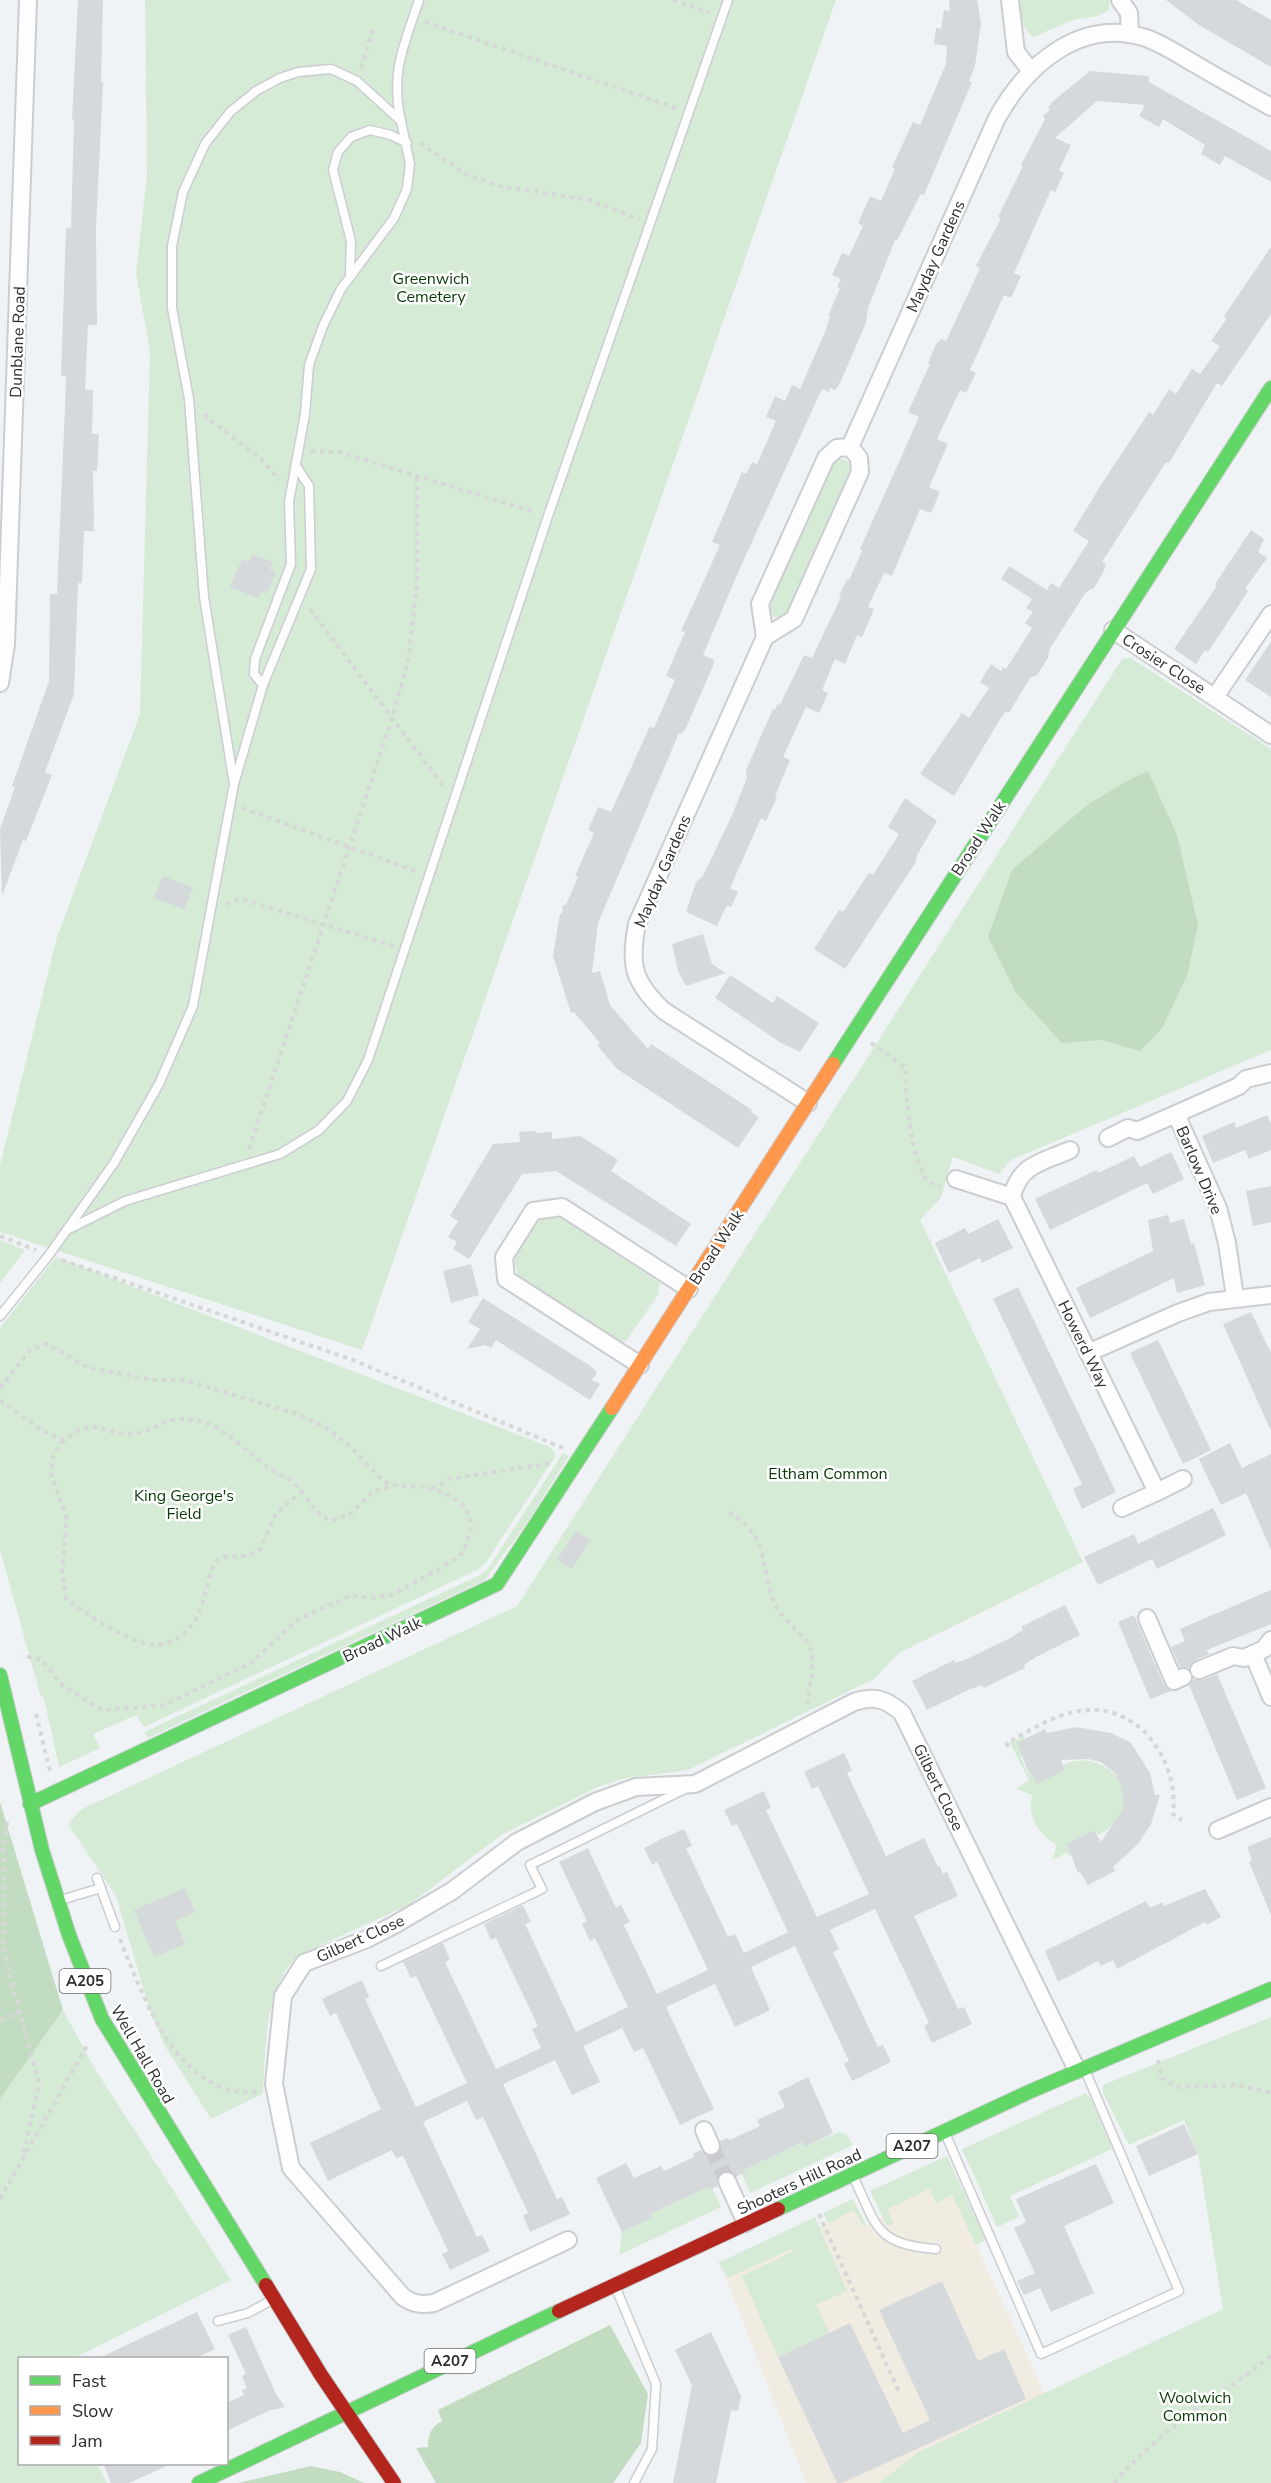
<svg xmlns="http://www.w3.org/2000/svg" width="1271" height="2483" font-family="'Nunito Sans',sans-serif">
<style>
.education{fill:#f0ece2}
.green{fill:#d5ebd6}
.forest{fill:#c2dcc2}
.building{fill:#d6d9db}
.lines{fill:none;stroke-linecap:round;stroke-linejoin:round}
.street-tunnel{stroke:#c9cbce;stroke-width:16;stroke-dasharray:16 8;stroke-linecap:butt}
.lane-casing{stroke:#cbcdd0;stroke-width:11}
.street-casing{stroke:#cbcdd0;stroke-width:20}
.fast-casing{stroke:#cbcdd0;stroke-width:16}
.slow-casing{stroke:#cbcdd0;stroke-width:16}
.jam-casing{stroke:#cbcdd0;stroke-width:16}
.path{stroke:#d6d8d8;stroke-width:4;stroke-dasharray:4.5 4.5;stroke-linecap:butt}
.lane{stroke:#fdfdfe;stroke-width:8}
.street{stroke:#fdfdfe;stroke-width:16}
.fast{stroke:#63d668;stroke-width:14}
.slow{stroke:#ff974d;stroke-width:14}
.jam{stroke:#b3261e;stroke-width:14}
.labels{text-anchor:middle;stroke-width:5;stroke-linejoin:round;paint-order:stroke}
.shield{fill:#fff;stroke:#6b6c6d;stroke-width:1.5}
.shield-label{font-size:15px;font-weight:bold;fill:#2b2d2f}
.street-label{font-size:16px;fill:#2b2d2f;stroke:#fff}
.park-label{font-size:16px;fill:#093907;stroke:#fff}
</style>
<rect width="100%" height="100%" fill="#f0f3f6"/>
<polygon class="education" points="941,2169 1045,2394 917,2453 879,2483 806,2483 723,2271 855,2210 862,2226 866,2225 886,2215 878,2199"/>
<g class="green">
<polygon points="145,0 836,0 362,1350 0,1232 0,1165 57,937 140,714 150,352 136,273 147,174"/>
<polygon points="1019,0 1109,0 1109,10 1098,16 1073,20 1033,37 1023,26"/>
<polygon points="839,457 849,462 851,473 788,613 785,616 774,617 768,609 768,604 834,459"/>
<path d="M1131 658 1271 749V1050L1011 1160 999 1174 953 1157 941 1198 920 1220 1083 1562 899 1653 874 1679 688 1770 622 1779 600 1786 501 1835 409 1905 297 1956C263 1992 266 2048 263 2094L211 2119 165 2046 150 2011 116 1896 68 1824 82 1809 517 1606 1122 659Z"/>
<polygon points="549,1216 564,1219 660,1283 658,1295 626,1341 620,1342 524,1282 517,1273 514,1256 533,1223"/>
<polygon points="0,1240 25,1250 0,1283"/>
<polygon points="56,1257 550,1447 556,1455 485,1564 477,1570 144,1727 136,1715 93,1734 100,1748 59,1767 44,1699 40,1694 0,1550 0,1328"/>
<polygon points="563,1453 569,1456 526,1524 485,1580 148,1738 144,1732 480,1575 487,1570"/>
<path d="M1025 1736 1021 1758 1028 1774 1032 1773 1037 1783 1065 1770 1063 1765C1104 1746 1146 1793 1114 1825 1109 1829 1103 1832 1098 1835L1094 1830 1068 1844 1072 1855 1069 1856 1067 1853 1052 1860 1057 1845C1037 1833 1027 1817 1032 1795L1016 1789 1029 1780 1010 1743Z"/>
<polygon points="63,2010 95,2069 231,2280 74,2358 20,2358 20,2464 97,2464 107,2483 0,2483 0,2099"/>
<polygon points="1271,2017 1271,2483 879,2483 917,2453 1223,2309 1198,2154 1184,2120 1129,2145 1103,2093 1103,2085"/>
<polygon points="1086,2093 1091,2099 1112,2149 1010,2196 1019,2217 997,2227 962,2149"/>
<polygon points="840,2132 846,2134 853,2145 750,2193 742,2174 744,2170 802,2142 804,2146"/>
<polygon points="947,2156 986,2240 976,2245 952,2195 937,2203 929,2189 888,2209 894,2224 887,2226 870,2191"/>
<polygon points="708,2187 709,2190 712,2188 721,2207 619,2255 622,2232 652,2218 650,2214"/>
<polygon points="853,2199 866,2225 863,2226 854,2210 828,2223 823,2213"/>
<polygon points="815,2217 847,2291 816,2305 829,2333 778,2357 742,2276 792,2252 791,2249 728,2278 718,2263"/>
</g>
<g class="forest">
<polygon points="1148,771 1177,835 1198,925 1187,976 1162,1028 1140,1051 1101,1040 1062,1043 1016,993 988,937 1012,870 1087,805 1127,781"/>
<polygon points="0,1802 63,2010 0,2099"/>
<path d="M610 2325 648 2394 641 2443 613 2483H436L416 2448 428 2447C428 2434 431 2427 442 2421L438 2410Z"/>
<polygon points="311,2466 340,2472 364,2483 238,2483"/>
</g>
<g class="building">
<polygon points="78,0 103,0 101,82 103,82 96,229 97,325 88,325 85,390 93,390 92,434 99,434 97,471 93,471 94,531 84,531 82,583 78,583 74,694 45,772 52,775 26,841 23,840 2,896 0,829 15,787 12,786 49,681 50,594 57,594 65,408 66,376 61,376 66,228 71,228 74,120 72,119"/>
<polygon points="949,0 977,0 981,23 975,66 969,81 972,82 924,195 921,194 916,203 897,241 895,240 868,308 866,323 840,383 835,390 830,388 829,392 822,389 740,568 703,655 714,660 713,666 686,728 681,734 679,733 598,923 592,973 600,971 610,1005 648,1049 651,1044 752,1110 751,1112 759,1117 738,1148 617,1069 597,1045 600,1043 574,1012 571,1013 553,956 560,914 562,914 563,905 566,905 578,877 575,876 594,833 588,830 598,807 611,812 650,726 654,728 675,680 666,676 685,632 681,631 720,545 712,542 742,472 746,474 752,462 757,464 776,421 766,417 775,396 785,401 792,385 800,389 825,332 830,317 828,316 840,288 837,287 841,279 832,275 842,253 849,256 863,226 858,223 870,196 881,201 895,169 892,167 913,122 920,125 946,64 947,46 934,44 936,28 941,29 944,10 950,11"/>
<polygon points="1166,0 1236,0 1271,20 1271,67 1199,25"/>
<polygon points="1090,71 1149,76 1149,82 1271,151 1271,182 1225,156 1220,165 1201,154 1205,145 1163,119 1159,127 1139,116 1145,105 1097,101 1055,138 1071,145 1059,170 1064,173 1055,192 1051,190 1014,273 1021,276 1011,298 1004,295 970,370 976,373 966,393 960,390 937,439 948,444 929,487 940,492 931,513 920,509 892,576 884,573 868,607 874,609 862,637 857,635 845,664 835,659 822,690 828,693 819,713 806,707 783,757 790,760 775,796 777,797 766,821 761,818 730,888 738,892 731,907 727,905 717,926 686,912 696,882 703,876 732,815 747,778 746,770 773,709 775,710 778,703 780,705 804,655 812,658 841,597 839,596 847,579 849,580 862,551 860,549 919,417 908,412 930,364 928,363 936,344 941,339 946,341 980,268 976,266 1001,218 998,217 1023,166 1021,165 1045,119 1043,116 1050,110 1048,108 1052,102"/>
<polygon points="1271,247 1271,314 1222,386 1217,383 1169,463 1166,462 1102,562 1106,564 1104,571 1094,588 1086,592 1049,650 1048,658 1037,675 1030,678 1009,713 1006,711 1002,716 954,796 920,774 962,713 969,718 989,688 980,682 991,664 1001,671 1003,667 1006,669 1032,628 1025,623 1033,612 1026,608 1032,599 1001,579 1009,566 1047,590 1051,583 1059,588 1089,541 1073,531 1099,488 1149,412 1153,415 1169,389 1176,394 1192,369 1200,374 1220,346 1211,341 1227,318 1224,316"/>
<polygon points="1251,530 1264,539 1258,552 1267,558 1245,589 1248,591 1239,605 1208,652 1205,650 1196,664 1174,649 1217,586 1215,584"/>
<polygon points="252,554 273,562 270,570 276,572 267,594 261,592 258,598 230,587 242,559 249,562"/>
<polygon points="1271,642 1271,697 1245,680"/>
<polygon points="905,798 937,821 917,855 916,862 845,969 814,949 839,910 843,912 869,873 873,875 899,834 888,827"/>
<polygon points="163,876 193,888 184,909 154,898"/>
<polygon points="703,934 712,964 726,973 686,986 678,971 672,944"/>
<polygon points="730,975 773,1003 777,996 819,1023 800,1052 781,1043 715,998"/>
<polygon points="1267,1115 1271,1124 1271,1150 1249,1159 1245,1150 1213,1163 1202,1136 1234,1122 1236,1128"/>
<polygon points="536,1131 536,1133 552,1132 552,1139 580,1136 618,1160 611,1171 691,1224 676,1246 556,1171 522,1174 469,1259 453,1249 457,1242 448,1237 458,1221 450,1216 493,1144 520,1142 519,1132"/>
<polygon points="1171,1152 1184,1179 1153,1194 1147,1183 1050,1230 1035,1199 1097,1170 1098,1173 1134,1156 1140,1167"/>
<polygon points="1271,1186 1271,1222 1253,1226 1246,1191"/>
<polygon points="1168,1215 1170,1223 1184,1219 1191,1244 1194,1243 1205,1285 1177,1293 1174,1278 1090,1318 1076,1288 1153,1251 1148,1220"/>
<polygon points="998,1219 1013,1248 982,1263 980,1258 949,1273 935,1243 965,1228 968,1234"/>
<polygon points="471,1264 479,1295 451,1303 443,1271"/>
<polygon points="1018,1287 1116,1492 1082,1509 1073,1489 1082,1484 993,1299"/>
<polygon points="483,1298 592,1367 597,1373 592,1380 600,1384 590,1400 496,1340 491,1348 485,1345 467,1349 480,1329 468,1322"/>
<polygon points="1251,1312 1271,1353 1271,1431 1223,1324"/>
<polygon points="1158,1340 1211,1450 1183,1464 1130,1353"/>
<polygon points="1230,1443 1242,1468 1271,1454 1271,1550 1246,1493 1221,1505 1199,1459"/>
<polygon points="1213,1508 1226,1535 1157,1569 1152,1559 1098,1585 1084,1557 1134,1534 1138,1544"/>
<polygon points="576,1531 590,1540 572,1569 557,1560"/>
<polygon points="1271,1590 1271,1624 1207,1650 1209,1654 1194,1661 1189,1668 1180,1667 1171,1647 1185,1641 1180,1629"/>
<polygon points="1065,1605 1080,1635 1036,1657 1024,1665 1025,1668 1000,1680 984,1688 982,1685 968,1690 927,1710 912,1681 954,1660 955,1663 969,1658 1010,1638 1023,1630 1021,1627"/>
<polygon points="1134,1615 1164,1685 1171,1691 1150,1699 1118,1622"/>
<polygon points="1217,1674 1266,1788 1237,1800 1189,1685 1193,1679 1202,1680"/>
<polygon points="1077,1727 1111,1733 1131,1743 1150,1773 1155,1795 1160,1795 1151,1824 1138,1844 1113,1867 1115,1871 1088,1885 1080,1872 1078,1873 1067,1844 1094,1830 1101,1842 1122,1811 1124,1800 1119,1781 1115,1773 1101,1762 1088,1759 1061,1760 1065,1770 1037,1784 1032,1773 1029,1774 1017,1743 1045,1729 1047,1733"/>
<polygon points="844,1753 852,1770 847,1773 886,1856 924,1838 938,1867 940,1866 943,1874 947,1872 958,1896 914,1916 958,2009 964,2007 972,2024 932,2043 924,2026 929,2023 875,1909 830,1930 839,1949 833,1952 878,2047 883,2045 891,2062 852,2081 844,2064 849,2061 795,1946 751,1967 770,2010 735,2027 715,1984 666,2007 714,2109 680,2125 643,2048 634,2052 622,2028 583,2046 600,2082 572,2095 555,2060 503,2084 557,2199 562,2197 570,2214 530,2232 523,2215 528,2213 483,2117 476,2120 467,2101 423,2122 477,2237 482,2235 490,2251 450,2270 442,2254 448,2251 403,2156 396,2158 392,2150 328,2181 310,2143 381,2109 336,2013 330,2016 322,1999 362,1980 369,1997 365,1999 416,2107 467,2083 416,1976 411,1978 403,1962 443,1943 450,1960 445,1962 496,2069 541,2048 532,2029 538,2026 496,1938 491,1940 484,1924 523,1905 531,1922 525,1924 576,2032 628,2007 595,1938 590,1941 582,1924 587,1921 559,1862 588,1848 616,1908 621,1905 630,1922 624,1925 657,1994 708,1970 657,1862 652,1865 644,1848 661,1839 684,1829 692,1846 686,1848 728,1937 735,1934 744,1953 788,1932 737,1824 732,1826 724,1810 739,1803 764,1791 771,1808 766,1810 817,1917 869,1894 818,1786 812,1789 804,1772"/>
<polygon points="1271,1837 1271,1915 1249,1862 1252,1860 1247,1847"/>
<polygon points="185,1888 195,1912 175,1921 185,1944 154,1957 134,1910"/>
<polygon points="1205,1889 1221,1917 1207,1925 1205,1922 1117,1969 1113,1960 1101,1966 1098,1961 1058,1982 1045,1951 1146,1901 1150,1908 1162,1902 1164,1906"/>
<polygon points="808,2077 833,2133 804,2147 802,2142 744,2170 745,2172 736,2177 729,2171 722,2172 717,2179 718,2186 709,2190 708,2187 650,2214 652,2218 622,2232 596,2178 626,2163 634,2178 661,2166 664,2171 694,2157 693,2154 701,2150 709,2156 716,2155 721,2148 720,2141 728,2138 730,2140 760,2126 757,2120 785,2107 778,2092"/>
<polygon points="1184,2124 1198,2154 1149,2176 1136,2146"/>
<polygon points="1096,2164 1114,2203 1064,2226 1094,2293 1051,2312 1040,2288 1024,2295 1017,2281 1035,2273 1014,2228 1026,2222 1016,2199"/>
<polygon points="942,2281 978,2361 1004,2349 1026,2399 842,2483 837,2483 778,2357 850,2323 903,2433 930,2420 879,2310"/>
<polygon points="197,2312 215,2349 195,2358 99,2358"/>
<polygon points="246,2327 277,2396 285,2407 271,2410 226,2431 226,2403 244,2395 242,2390 247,2388 242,2376 246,2374 228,2335"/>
<polygon points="711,2332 741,2396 738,2411 731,2410 716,2483 673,2483 692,2385 675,2350"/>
<polygon points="103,2463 173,2463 129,2483 111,2483"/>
</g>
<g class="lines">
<polyline class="street-tunnel" points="711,2146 727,2181"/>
<defs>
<g id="lane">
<path d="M401 121C390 72 404 46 419 0"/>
<polyline points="350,274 351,241 333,170 338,152 351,137 370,130 391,135 407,143"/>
<polyline points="263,685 311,569 309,486 296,466"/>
<polyline points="67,1230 125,1201 280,1154 319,1130 347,1101 368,1060 548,516 728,0"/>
<polyline points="0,1316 49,1255 114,1163 159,1084 193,1006 234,784 263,685 254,674 255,659 291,564 289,502 305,414 309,365 323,326 341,289 394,218 407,189 410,164 401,121 357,81 331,69 298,72 280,78 256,91 230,112 205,144 183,192 172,246 172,308 189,399 204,597 234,784"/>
<polyline points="97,1878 115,1927"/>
<polyline points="64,1899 101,1888"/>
<polyline points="381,1966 542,1889 530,1865 687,1788"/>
<polyline points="945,2133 1041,2354 1179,2291 1085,2070"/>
<path d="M853 2176C877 2226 875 2245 936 2249"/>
<polyline points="615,2286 656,2384 652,2449 634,2483"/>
<polyline points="218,2321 248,2313 270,2301"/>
</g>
<g id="street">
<polyline points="1010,0 1016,52 1031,71"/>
<polyline points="1120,0 1129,13 1130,34"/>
<path d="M850 447 997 118C1027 64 1081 17 1146 38 1163 44 1179 55 1195 64 1220 79 1246 93 1271 107"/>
<polyline points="1113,630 1271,735"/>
<polyline points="765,637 794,619 860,472 859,458 850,447"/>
<polyline points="0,683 6,644 28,0"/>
<polyline points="1215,697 1271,614"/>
<path d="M808 1103 664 1011C633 982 629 965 637 924L765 637 760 604 826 458 837 448 850 447"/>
<polyline points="1176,1114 1239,1086 1246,1079 1271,1073"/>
<polyline points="1108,1138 1128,1128 1137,1131 1176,1114 1218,1208 1227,1243 1235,1297"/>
<path d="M1070 1150C1043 1162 1019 1164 1012 1197L1157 1492 1122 1508"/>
<polyline points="956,1179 1012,1197"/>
<polyline points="1088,1353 1178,1313 1209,1302 1271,1295"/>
<polyline points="640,1365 506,1279 504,1257 533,1211 562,1207 689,1289"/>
<polyline points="1157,1492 1183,1479"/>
<polyline points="1147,1618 1174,1681 1183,1677"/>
<polyline points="1253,1654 1271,1697"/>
<polyline points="1199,1670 1233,1656 1244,1658 1264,1649 1271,1640"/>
<polyline points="1218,1830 1271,1807"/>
<polyline points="704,2130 711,2146"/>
<polyline points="727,2181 746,2223"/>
<path d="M568 2240 434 2303C421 2305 413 2304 403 2297L291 2168 274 2084 283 1996 304 1963 367 1939 394 1925 452 1891 517 1842 595 1802 636 1787 695 1784 854 1702C874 1695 886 1699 902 1713L1077 2070"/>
</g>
<g id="fast">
<polyline points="833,1064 1271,388"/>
<polyline points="0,1675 42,1850 69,1935 102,2019 266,2285"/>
<polyline points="30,1804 497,1584 612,1408"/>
<polyline points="778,2209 1031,2091 1271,1989"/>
<polyline points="199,2483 559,2311"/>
</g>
<polyline id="slow" points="612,1408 833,1064"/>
<g id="jam">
<polyline points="266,2285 321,2375 394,2483"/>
<polyline points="559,2311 778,2209"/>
</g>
</defs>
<use href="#lane" class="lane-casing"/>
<use href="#street" class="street-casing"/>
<use href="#fast" class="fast-casing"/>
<use href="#slow" class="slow-casing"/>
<use href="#jam" class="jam-casing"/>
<g class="path">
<polyline points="673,0 710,13"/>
<polyline points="425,22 676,108"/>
<polyline points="361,68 373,30"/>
<polyline points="420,143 467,175 500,186 589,200 639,219"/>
<path d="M204 414C229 437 259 452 279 480"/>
<polyline points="311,451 339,452 535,512"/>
<polyline points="310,609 444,787"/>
<polyline points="242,808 418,872"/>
<polyline points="226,904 241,899 393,946"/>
<path d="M871 1043 905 1067C907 1104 909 1149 927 1182L941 1186"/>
<polyline points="249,1149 392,718 408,661 417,585 417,476"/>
<polyline points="0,1236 36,1250"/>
<polyline points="62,1260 353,1360 563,1448"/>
<polyline points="0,1388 31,1349 47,1344 89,1368 154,1380 184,1380 297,1414 325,1427 350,1446 382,1480 392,1485 424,1487 445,1493 461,1503 470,1517 471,1529 463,1553 441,1568 391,1595 374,1598 350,1596 297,1620 251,1663 165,1705 102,1710 63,1686 41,1659 22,1656"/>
<path d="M0 1400 43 1431 64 1440C100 1412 100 1438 136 1433 151 1432 163 1420 179 1419 219 1417 240 1448 269 1468 278 1475 288 1476 296 1485 308 1498 314 1512 330 1521L349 1515 374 1491 391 1486"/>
<path d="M64 1440 53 1456 51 1474 67 1519 62 1571 66 1598C83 1613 133 1645 155 1645 173 1646 191 1630 198 1615 206 1598 207 1579 215 1562L224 1557 247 1556 260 1549 276 1514 301 1492"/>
<polyline points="432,1489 449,1479 553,1463"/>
<path d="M729 1512C774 1539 758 1572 777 1608 785 1623 807 1635 811 1651 815 1669 809 1688 807 1706"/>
<polyline points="36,1714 50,1771"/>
<path d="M1008 1747 1007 1743C1029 1731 1053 1715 1079 1711 1139 1701 1179 1761 1173 1814L1182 1820"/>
<polyline points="4,1849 3,1948 39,2084 23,2156"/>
<polyline points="0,1850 4,1849 7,1821"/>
<path d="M120 1939C144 1998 177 2098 257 2092"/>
<polyline points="0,2020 20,2012"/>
<polyline points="1158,2060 1161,2078 1177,2087 1238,2085 1271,2093"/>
<polyline points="0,2199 88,2044"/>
<polyline points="819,2214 899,2392"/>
<path d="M1114 2483C1157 2431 1218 2398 1271 2356"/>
</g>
<use href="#lane" class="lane"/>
<use href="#street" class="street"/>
<use href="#fast" class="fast"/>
<use href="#slow" class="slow"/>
<use href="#jam" class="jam"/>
</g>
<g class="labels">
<g class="shield">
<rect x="59.5" y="1969" width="51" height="24" rx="4.5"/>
<rect x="886.5" y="2134" width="51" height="24" rx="4.5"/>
<rect x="424.5" y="2349" width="51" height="24" rx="4.5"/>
</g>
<g class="shield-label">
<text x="85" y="1986">A205</text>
<text x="912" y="2151">A207</text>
<text x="450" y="2366">A207</text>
</g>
<g class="street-label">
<text transform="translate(935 256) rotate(-66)" y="6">Mayday Gardens</text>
<text transform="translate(17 342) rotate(-88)" y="6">Dunblane Road</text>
<text transform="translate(1164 663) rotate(33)" y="6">Crosier Close</text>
<text transform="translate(978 838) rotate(-57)" y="6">Broad Walk</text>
<text transform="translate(662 871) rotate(-67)" y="6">Mayday Gardens</text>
<text transform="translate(1200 1170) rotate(67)" y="6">Barlow Drive</text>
<text transform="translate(716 1247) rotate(-57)" y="6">Broad Walk</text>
<text transform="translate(1084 1344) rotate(64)" y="6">Howerd Way</text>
<text transform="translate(382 1639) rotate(-25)" y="6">Broad Walk</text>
<text transform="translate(939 1787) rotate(64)" y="6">Gilbert Close</text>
<text transform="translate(360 1938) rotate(-24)" y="6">Gilbert Close</text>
<text transform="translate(143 2054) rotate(60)" y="6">Well Hall Road</text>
<text transform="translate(799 2181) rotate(-25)" y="6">Shooters Hill Road</text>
</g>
<g class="park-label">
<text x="431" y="284">Greenwich<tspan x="431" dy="18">Cemetery</tspan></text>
<text x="828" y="1479">Eltham Common</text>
<text x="184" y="1501">King George's<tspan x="184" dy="18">Field</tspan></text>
<text x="1195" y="2403">Woolwich<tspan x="1195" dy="18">Common</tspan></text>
</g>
</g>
<rect x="18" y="2357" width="210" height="108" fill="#ffffff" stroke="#aaabac" stroke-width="1.5"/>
<rect x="30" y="2376" width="30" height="9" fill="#63d668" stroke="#aaabac" stroke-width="1.5"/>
<text x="72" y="2387" font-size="18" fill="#2b2d2f">Fast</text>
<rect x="30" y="2406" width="30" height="9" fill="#ff974d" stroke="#aaabac" stroke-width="1.5"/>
<text x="72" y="2417" font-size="18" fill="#2b2d2f">Slow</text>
<rect x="30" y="2436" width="30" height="9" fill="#b3261e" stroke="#aaabac" stroke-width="1.5"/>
<text x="72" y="2447" font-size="18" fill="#2b2d2f">Jam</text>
</svg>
